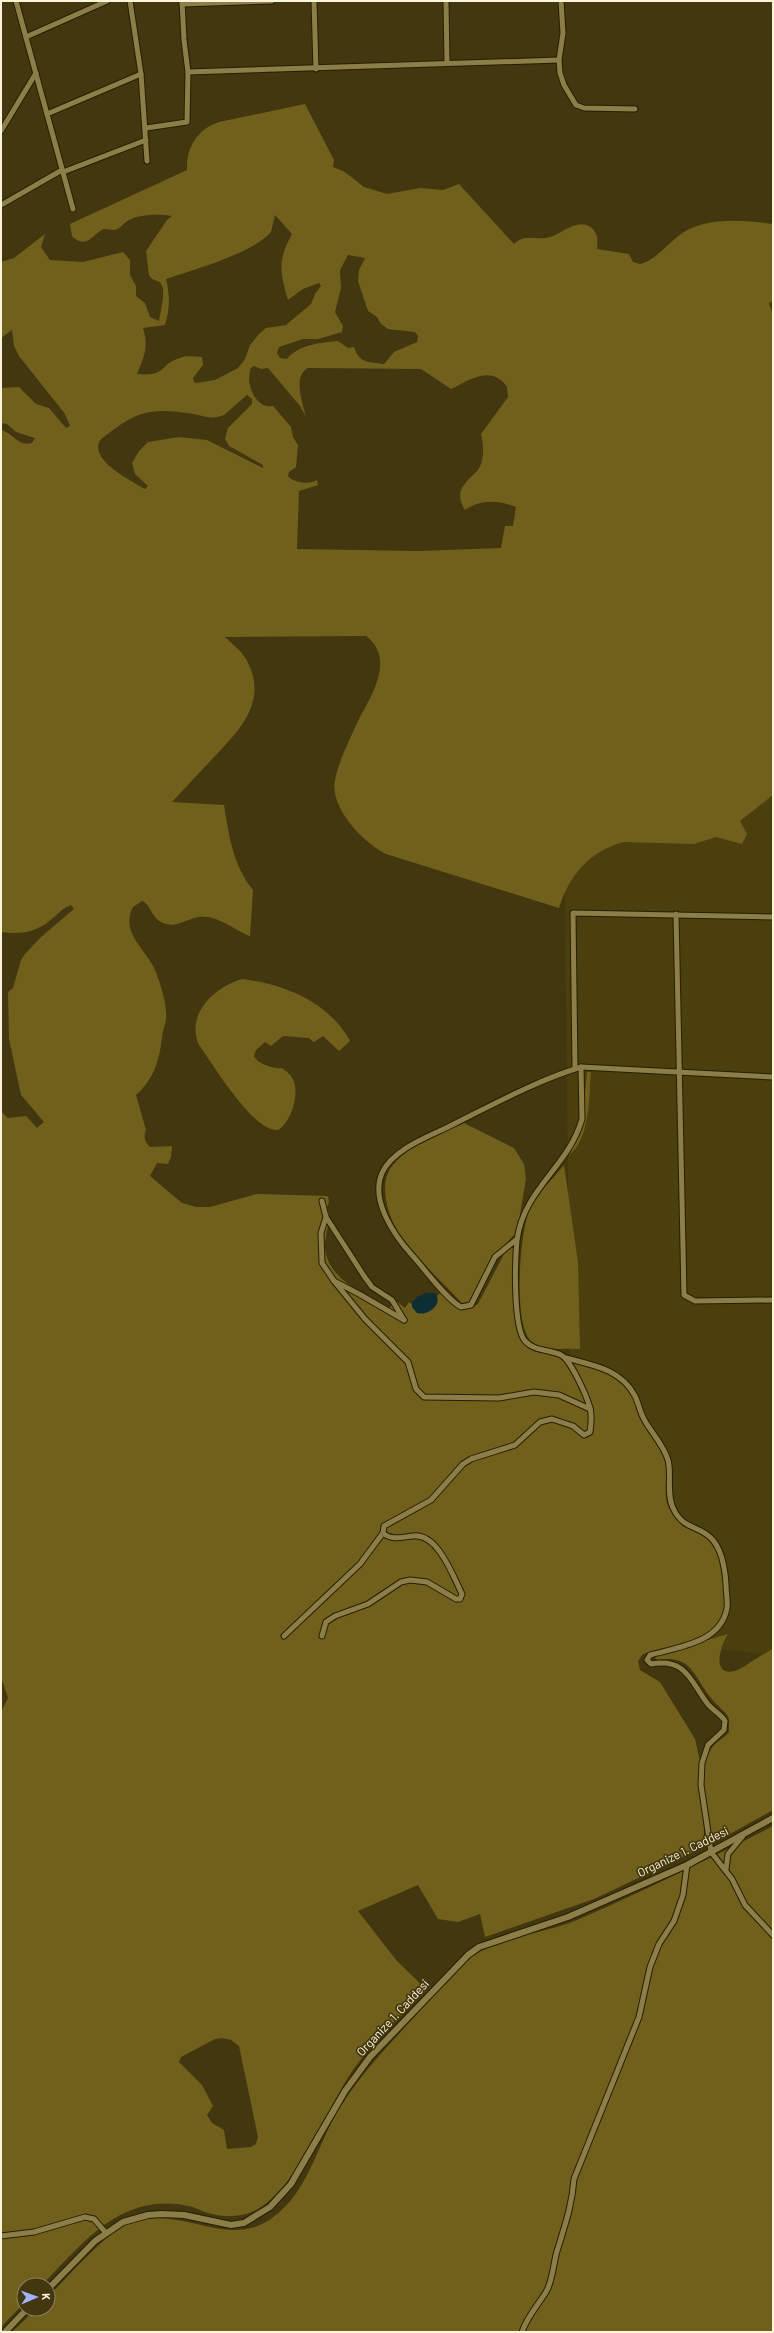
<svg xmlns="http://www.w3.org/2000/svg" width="774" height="2333" font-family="Barlow,sans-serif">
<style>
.built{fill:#4b3f0d}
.green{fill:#70601c;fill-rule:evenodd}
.water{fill:#0e2e35}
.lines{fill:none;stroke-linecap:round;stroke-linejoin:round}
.minor-casing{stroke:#261f03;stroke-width:7}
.tertiary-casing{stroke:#261f03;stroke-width:8}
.minor{stroke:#8c7e49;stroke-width:5}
.tertiary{stroke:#8c7e49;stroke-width:6}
.labels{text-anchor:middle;stroke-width:3.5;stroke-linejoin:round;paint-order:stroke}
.street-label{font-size:12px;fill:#fcf4d8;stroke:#42370e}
</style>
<rect width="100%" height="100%" fill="#42370e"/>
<polygon class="built" points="773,469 773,1655 573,1632 563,735"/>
<g class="green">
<path d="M305 104 334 160 333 167 345 172 364 187 387 194 420 188 443 190 459 184 514 244C525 233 537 241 550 237 563 233 579 216 593 229 598 235 598 242 597 249L629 254 633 262 640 264C654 261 666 246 677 237 702 216 743 220 773 224V301L769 303 773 315V795L740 821 747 834 742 844 716 837 694 844 624 842C590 851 570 874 559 908L386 854C364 843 329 808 335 780 339 760 350 739 358 721 371 696 396 659 366 636L225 637C232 644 240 649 246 659 269 700 241 729 214 757 200 772 186 787 172 802L224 805C229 836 233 865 253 890L250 936C234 930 217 914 199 917 187 919 177 927 166 924 151 920 151 904 142 901L133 907C119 935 149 950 157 975 162 989 167 1005 166 1020 165 1026 162 1032 162 1038 159 1061 154 1079 136 1095L146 1130C143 1137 145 1142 150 1147L172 1146 171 1157 168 1164 157 1163 150 1176 182 1203 196 1207H210L257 1194 328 1196 329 1202 327 1207 331 1220C327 1227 326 1235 325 1244 325 1279 363 1292 389 1309L395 1300 405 1308 409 1302 423 1314 433 1309 437 1296 444 1290 463 1309H470L478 1304 504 1254 509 1248H513L516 1322C517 1330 518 1338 524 1344 529 1351 538 1352 546 1354 572 1363 606 1364 626 1387 636 1399 638 1414 645 1427 652 1440 663 1449 666 1464 668 1478 663 1493 668 1506 675 1524 697 1529 709 1541 720 1553 721 1568 723 1583 725 1596 727 1614 718 1624 705 1641 664 1648 643 1654L638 1661 640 1670 660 1682 695 1739 700 1761 699 1789 704 1826V1847L594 1899 485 1937 480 1914 458 1922 438 1919 418 1885 358 1911 397 1961 427 1990C401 2015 374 2040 353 2070 326 2109 299 2185 258 2209 242 2218 222 2218 205 2212 199 2210 195 2207 188 2206 121 2192 84 2242 42 2285H24V2303L1 2327V1712L8 1698 1 1677V1111L8 1118 26 1116 37 1128 44 1122 21 1095 9 1039 8 992 13 988 21 960 25 954 41 937 74 909 71 905C63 908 59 913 53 918 37 932 22 935 1 932V430C13 433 18 447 32 443L35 438 16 432 7 424 1 423V388L19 387 36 404 49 408 66 428 70 426 65 414 19 356 14 346 12 330 1 338V262L14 258 45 234 41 247 50 260 83 262 123 252 130 260V275L136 286V296L145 303 150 317 159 321 163 298V288L160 282 152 279 149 275 146 251 167 220 172 216C160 214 140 214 129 220 123 223 121 229 114 230 111 230 107 229 104 229 93 233 87 251 72 236L70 224 187 170C186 147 198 129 219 122ZM275 215 292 234C277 261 280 272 288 300L303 289 319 283 321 286 315 294 311 304 286 325 266 328 259 334 250 345 245 359 238 368 215 380 196 383 194 382 193 378 203 365 202 357C195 357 187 355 180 358 159 364 167 377 137 374 144 357 149 347 143 328L165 325C170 309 170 295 166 279 193 270 253 253 271 232ZM348 255 365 258 359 270 358 281 368 311 377 317 381 324 388 329 415 332 418 336 417 342 394 352 384 364C369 362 359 363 354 347L348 348 338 341C321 343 299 344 287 359L280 358 277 353 279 347 303 339H318L342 332 343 326 335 312 341 288 340 270ZM254 366 261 369 268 368 300 406 306 417C303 404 292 376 308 368L421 369 451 389C469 380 492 364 507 387L508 397 481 434C484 446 485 464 475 473 463 485 454 492 465 510 481 499 498 500 516 507L513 526H505L501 548 418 551 297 549 299 491 318 485 317 480C310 485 294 483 288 476L289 472 296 467 298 445 293 437 291 427 273 406C260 409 252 395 250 385 248 380 250 374 250 369ZM247 395 252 399V404L228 428 225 439 229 446 263 465V468L207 440 179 437 148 442 139 451 132 463 135 474 148 486 145 489C130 480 89 460 100 440 133 414 145 407 187 413 198 414 207 419 218 417L224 415ZM222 2038 231 2040 239 2046 258 2137 256 2144 251 2147 227 2149 224 2130 212 2123 207 2115 213 2106 202 2085 179 2062 181 2057 215 2039Z"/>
<path d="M242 979C284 984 329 1002 350 1041L339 1051 323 1036 314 1042 309 1038 283 1036 271 1046 265 1042 256 1050 254 1056C257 1064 274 1069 282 1068 287 1072 292 1075 294 1082 299 1095 291 1123 278 1130 254 1133 212 1063 199 1045 185 1014 215 987 242 979Z"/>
<path d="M587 1072H591C589 1096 590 1140 569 1155L582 1124Z"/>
<path d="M464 1123 514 1148 524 1164 526 1179 517 1232 498 1252 470 1302 462 1303C442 1282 410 1252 396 1228 387 1213 380 1184 390 1169 407 1145 438 1134 464 1123Z"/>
<path d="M564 1165 578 1262 580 1349C565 1348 545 1352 532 1342 512 1326 520 1231 530 1208 538 1192 553 1179 564 1165Z"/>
<path d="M728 1634C721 1644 710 1677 735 1671 741 1670 763 1653 773 1649V1810L712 1844C708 1815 695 1775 711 1749 716 1741 725 1738 729 1732V1719C726 1711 716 1705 711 1698 694 1677 692 1654 658 1660L655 1658 657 1655Z"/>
<path d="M773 1826V2332H12L36 2309H48V2297C67 2278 107 2231 130 2223 180 2203 227 2251 272 2218 308 2193 317 2145 339 2109 362 2072 389 2045 418 2013 433 1996 447 1977 465 1962 497 1936 540 1935 577 1920 643 1891 709 1859 773 1826Z"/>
</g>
<path class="water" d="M426 1293H435C444 1304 428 1316 417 1313L412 1307V1302L417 1297Z"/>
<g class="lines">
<defs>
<g id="minor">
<polyline points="16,1 73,209"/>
<polyline points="130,1 141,74 147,161"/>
<polyline points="314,1 316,69"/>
<polyline points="446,1 447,63"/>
<polyline points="561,1 563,33 559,60 560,73 564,85 576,105 584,108 635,109"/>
<polyline points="182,4 272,1"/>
<polyline points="26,37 107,1"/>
<polyline points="188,72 559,60"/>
<polyline points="47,114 141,74"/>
<polyline points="146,128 187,122 188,72 184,40 182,1"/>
<polyline points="1,131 36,73"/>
<polyline points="63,172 146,140"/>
<polyline points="1,205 62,170"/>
<polyline points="676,914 684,1295 695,1301 773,1300"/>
<polyline points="575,1069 573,913 773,917"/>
<polyline points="322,1201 326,1217 364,1276 372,1287 392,1300 404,1320"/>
<polyline points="326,1217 321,1233 322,1263 334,1281 359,1294 404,1320"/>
<path d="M517 1239 495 1257 471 1305 461 1307C446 1299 424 1268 411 1254 394 1235 370 1200 382 1173 393 1148 433 1135 454 1124 496 1103 536 1081 581 1067L773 1077"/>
<polyline points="334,1281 365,1319 408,1362 416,1389 424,1397 499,1398 534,1392 559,1395 590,1409"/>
<path d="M566 1358C592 1365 621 1369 635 1396 639 1404 640 1413 645 1421 652 1433 664 1446 668 1460 672 1475 666 1493 673 1508 683 1530 699 1525 712 1539 722 1550 725 1569 726 1584 726 1592 728 1601 727 1608 721 1643 678 1647 650 1655L647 1660 651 1664C686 1658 690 1680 707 1703 712 1710 721 1714 725 1721L724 1730 708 1745 702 1763 701 1785 711 1852 732 1879 745 1905 773 1935"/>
<polyline points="284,1636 360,1564 383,1533"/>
<path d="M322 1636 326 1622 335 1616 368 1604 401 1582 410 1580 427 1582 456 1599H460L462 1594C453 1576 438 1533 413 1536 402 1537 392 1541 383 1533L384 1526 431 1500 463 1464 471 1459 515 1445 540 1422 552 1419 573 1426 584 1435 590 1432C591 1425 592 1415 590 1408 587 1397 571 1360 561 1355 550 1349 535 1352 525 1341 513 1327 515 1260 517 1240 524 1188 568 1168 582 1119L581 1067"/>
<polyline points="726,1869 728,1854 743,1836"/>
<polyline points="1,2236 34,2232 85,2217 94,2219 106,2233"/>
<path d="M522 2332C527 2317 538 2305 546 2292 553 2280 553 2265 557 2251 565 2225 572 2206 574 2179L639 2017 650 1967 659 1944 674 1921 683 1895 687 1865"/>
</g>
<g id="tertiary">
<polyline points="48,2289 95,2241 123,2222 148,2215 162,2214 184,2215 231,2225 244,2223 270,2207 291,2184 345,2091 370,2057 468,1955 479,1947 568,1917 687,1865 773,1818"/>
<polyline points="5,2332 27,2309"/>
</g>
</defs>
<use href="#minor" class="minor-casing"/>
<use href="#tertiary" class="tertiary-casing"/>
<use href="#minor" class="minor"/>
<use href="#tertiary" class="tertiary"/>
</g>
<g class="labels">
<g class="street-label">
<text transform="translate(683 1852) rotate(-26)" y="4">Organize 1. Caddesi</text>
<text transform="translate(393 2018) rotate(-47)" y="4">Organize 1. Caddesi</text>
</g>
</g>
<rect width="774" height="2333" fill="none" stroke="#fcf4d8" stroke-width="4"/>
<g transform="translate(36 2297) rotate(88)"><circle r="19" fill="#42370e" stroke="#8c835f"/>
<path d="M0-3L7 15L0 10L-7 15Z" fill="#a3b2fd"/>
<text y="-6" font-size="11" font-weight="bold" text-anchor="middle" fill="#fcf4d8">K</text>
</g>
</svg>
